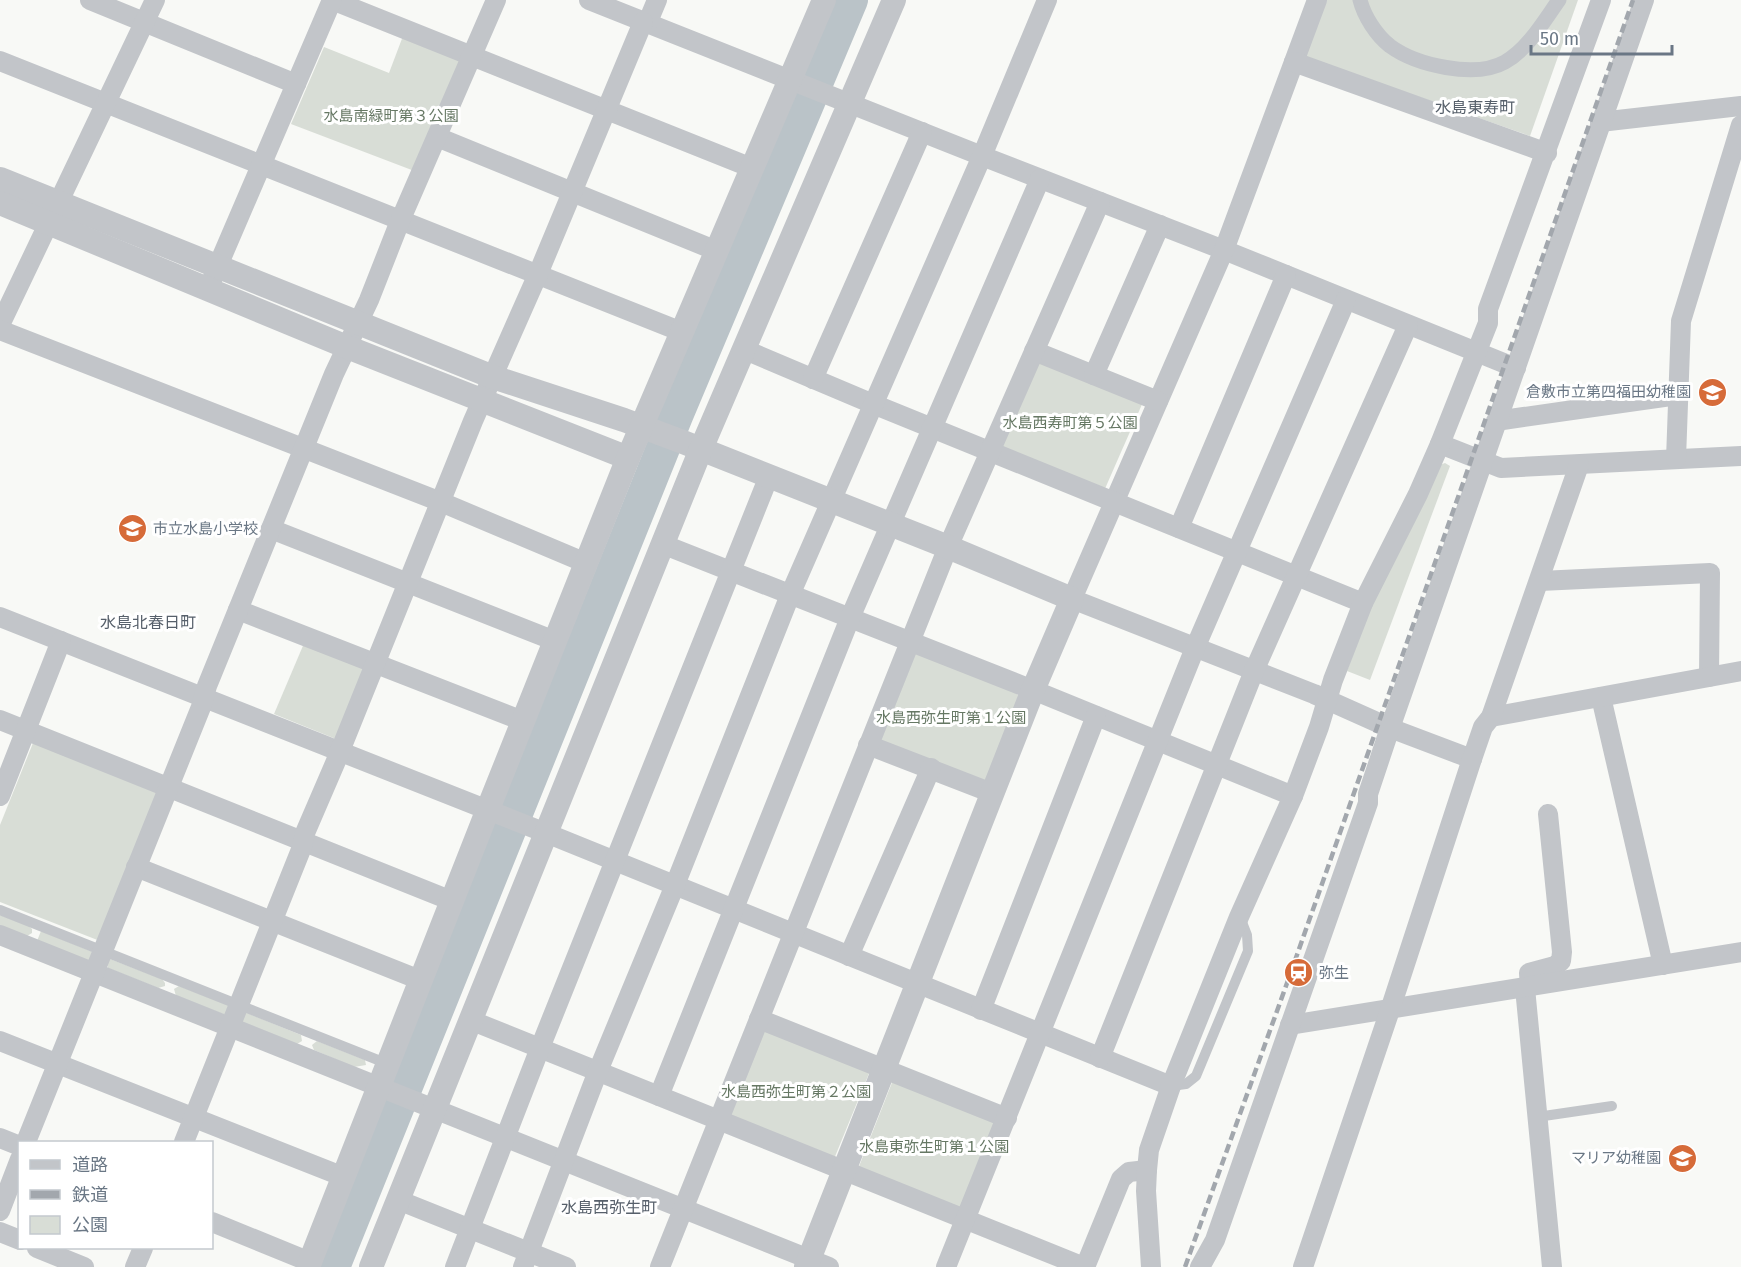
<svg xmlns="http://www.w3.org/2000/svg" width="1741" height="1267" font-family="'Fira Sans','Noto Sans JP',sans-serif">
<style>
.green{fill:#d8ddd6}
.lines{fill:none;stroke-linecap:round;stroke-linejoin:round}
.stream{stroke:#bac3c8;stroke-width:6}
.river{stroke:#bac3c8;stroke-width:34}
.service{stroke:#c2c5c9;stroke-width:10}
.pedestrian{stroke:#c2c5c9;stroke-width:15}
.minor{stroke:#c2c5c9;stroke-width:20}
.tertiary{stroke:#c2c5c9;stroke-width:24}
.rail{stroke:#a2a7ad;stroke-width:4.5;stroke-dasharray:9 4.5;stroke-linecap:butt}
.labels{text-anchor:middle;stroke-width:6;stroke-linejoin:round;paint-order:stroke}
.park-label{font-size:15px;fill:#667864;stroke:#fff}
.poi-label{font-size:15px;fill:#6a7785;stroke:#fff;text-anchor:end}
.neighbourhood-label{font-size:16px;fill:#57606b;stroke:#fff}
</style>
<rect width="100%" height="100%" fill="#f8f9f6"/>
<g class="green">
<polygon points="1327,0 1578,0 1530,136 1305,57"/>
<polygon points="403,36 463,61 417,172 291,124 324,47 389,73"/>
<polygon points="1040,358 1143,402 1104,491 999,447"/>
<polygon points="1445,463 1450,466 1370,680 1347,671 1369,610 1440,465"/>
<polygon points="305,641 367,665 336,739 274,714"/>
<polygon points="915,650 1016,692 1019,697 985,783 877,740"/>
<polygon points="35,738 161,788 100,941 0,902 0,825"/>
<polygon points="0,915 29,926 32,929 32,933 27,936 0,926"/>
<polygon points="41,931 93,952 89,961 37,941"/>
<polygon points="110,959 162,979 165,983 165,986 158,988 108,968 106,962"/>
<polygon points="179,986 228,1005 230,1007 228,1014 223,1014 176,996 174,989"/>
<polygon points="247,1013 301,1035 302,1041 297,1044 242,1022 241,1014"/>
<polygon points="763,1027 870,1071 834,1159 729,1119"/>
<polygon points="317,1041 365,1060 366,1065 354,1067 314,1050 312,1045"/>
<polygon points="893,1080 996,1119 961,1210 858,1169"/>
</g>
<g class="lines">
<g class="stream">
<polyline points="679,435 865,0"/>
<polyline points="347,1267 675,445"/>
</g>
<polyline class="river" points="333,1267 676,416 851,0"/>
<g class="service">
<polyline points="0,910 388,1064"/>
<polyline points="1171,1086 1186,1084 1196,1076 1248,951 1247,935 1240,917"/>
<polyline points="1537,1117 1612,1106"/>
</g>
<path class="pedestrian" d="M1360 0C1364 16 1376 35 1390 46 1416 65 1475 79 1505 62 1528 49 1544 21 1559 0"/>
<g class="minor">
<polyline points="90,0 296,84"/>
<polyline points="332,0 752,168"/>
<polyline points="589,0 982,156 1224,250 1516,368"/>
<polyline points="1317,0 1224,250 1072,599 1314,694 1390,728 1472,759"/>
<polyline points="647,24 657,0"/>
<polyline points="0,61 682,332"/>
<polyline points="1294,62 1547,153"/>
<polyline points="1600,122 1741,106"/>
<polyline points="437,137 717,251"/>
<polyline points="208,289 332,0"/>
<polyline points="0,325 155,0"/>
<polyline points="0,330 441,502 586,563"/>
<polyline points="743,349 873,404 1363,603"/>
<polyline points="1034,351 1158,401"/>
<polyline points="1094,375 1160,225"/>
<polyline points="813,379 922,132"/>
<polyline points="1496,421 1678,395"/>
<polyline points="1440,444 1501,468 1741,456"/>
<polyline points="1676,459 1681,321 1741,125"/>
<polyline points="1179,528 1286,275"/>
<polyline points="271,529 555,641"/>
<polyline points="662,544 1033,690 1293,796"/>
<polyline points="1540,581 1710,573 1709,677"/>
<polyline points="238,610 523,721"/>
<polyline points="0,617 546,833 1171,1086"/>
<polyline points="1601,697 1663,965"/>
<polyline points="1491,717 1741,671"/>
<polyline points="0,720 452,901"/>
<polyline points="868,745 992,793"/>
<polyline points="0,796 61,641"/>
<polyline points="136,867 420,980"/>
<polyline points="0,935 829,1267"/>
<polyline points="849,956 931,768"/>
<polyline points="1530,987 1529,973 1555,966 1561,961 1562,952 1548,814"/>
<polyline points="1525,988 1552,1267"/>
<polyline points="981,1010 1096,716"/>
<polyline points="759,1019 1007,1118"/>
<polyline points="470,1020 1084,1267"/>
<polyline points="1290,1025 1741,952"/>
<polyline points="0,1041 344,1177"/>
<polyline points="1100,1058 1254,671 1408,325"/>
<polyline points="659,1096 850,618 1040,179"/>
<polyline points="0,1138 20,1146"/>
<polyline points="26,1142 201,707 207,686 334,374 369,300 400,221 496,0"/>
<polyline points="184,1142 302,847 305,833 336,761 473,421 538,274 643,22"/>
<polyline points="398,1200 566,1267"/>
<polyline points="0,1211 20,1159"/>
<polyline points="212,1222 310,1262"/>
<polyline points="0,1232 20,1240"/>
<polyline points="37,1248 84,1267"/>
<polyline points="135,1267 143,1248"/>
<polyline points="455,1267 540,1048 769,476"/>
<polyline points="523,1267 598,1071 675,885 790,595 982,156 1047,0"/>
<polyline points="660,1267 948,547 1100,202"/>
<polyline points="946,1267 1195,648 1346,300"/>
<polyline points="1085,1267 1121,1179 1129,1172 1147,1170"/>
<polyline points="1151,1267 1146,1191 1147,1170 1149,1150 1171,1086 1239,917 1293,796 1319,727 1333,680 1363,603 1418,494 1440,444 1488,323 1488,309 1601,0"/>
<polyline points="1200,1267 1215,1240 1368,803 1368,794 1390,728 1644,0"/>
<polyline points="1303,1267 1390,1010 1472,759 1483,727 1491,717 1579,465"/>
</g>
<g class="tertiary">
<polyline points="0,179 493,377 624,420 683,442 948,547 1072,599 1033,690 806,1267"/>
<polyline points="0,203 347,347 628,458"/>
<polyline points="308,1267 492,799 628,458 824,0"/>
<polyline points="371,1267 701,449 894,0"/>
</g>
<polyline class="rail" points="1185,1267 1291,972 1633,0"/>
</g>
<defs>
<symbol id="school-disc" viewBox="-11 -11 22 22"><circle r="9.5" fill="#d66b39" stroke="#fff"/><path d="M0-5L7-2L0 1L-7-2ZM-4 1L0 2.5L4 1V4Q0 6-4 4Z" fill="#fff"/></symbol>
<symbol id="station-disc" viewBox="-11 -11 22 22"><circle r="9.5" fill="#d66b39" stroke="#fff"/><path d="M-3-6H3Q5-6 5-4V2Q5 4 3 4L4.5 6H3L1.5 4h-3L-3 6H-4.5L-3 4Q-5 4-5 2V-4Q-5-6-3-6ZM-3.5-4v3h7v-3ZM-3.5 1v1.5H-2V1ZM2 1v1.5H3.5V1Z" fill="#fff"/></symbol>
</defs>
<g fill-rule="evenodd">
<use href="#school-disc" x="1696" y="376" width="33" height="33"/>
<use href="#school-disc" x="116" y="512" width="33" height="33"/>
<use href="#station-disc" x="1282" y="956" width="33" height="33"/>
<use href="#school-disc" x="1666" y="1142" width="33" height="33"/>
</g>
<g class="labels">
<g class="park-label">
<text x="391" y="121">水島南緑町第３公園</text>
<text x="1070" y="428">水島西寿町第５公園</text>
<text x="951" y="723">水島西弥生町第１公園</text>
<text x="796" y="1097">水島西弥生町第２公園</text>
<text x="934" y="1152">水島東弥生町第１公園</text>
</g>
<g class="poi-label">
<text x="1691" y="397">倉敷市立第四福田幼稚園</text>
<text x="153" y="534" text-anchor="start">市立水島小学校</text>
<text x="1319" y="978" text-anchor="start">弥生</text>
<text x="1661" y="1163">マリア幼稚園</text>
</g>
<g class="neighbourhood-label">
<text x="1475" y="113">水島東寿町</text>
<text x="148" y="628">水島北春日町</text>
<text x="609" y="1213">水島西弥生町</text>
</g>
</g>
<rect x="18" y="1141" width="195" height="108" fill="#ffffff" stroke="#c3c9ce" stroke-width="1.5"/>
<rect x="30" y="1160" width="30" height="9" fill="#c2c5c9" stroke="#c3c9ce" stroke-width="1.5"/>
<text x="72" y="1171" font-size="18" fill="#6a7785">道路</text>
<rect x="30" y="1190" width="30" height="9" fill="#a2a7ad" stroke="#c3c9ce" stroke-width="1.5"/>
<text x="72" y="1201" font-size="18" fill="#6a7785">鉄道</text>
<rect x="30" y="1216" width="30" height="18" fill="#d8ddd6" stroke="#c3c9ce" stroke-width="1.5"/>
<text x="72" y="1231" font-size="18" fill="#6a7785">公園</text>
<path d="M1531 45v9h141v-9" fill="none" stroke="#6a7785" stroke-width="3"/>
<text x="1540" y="45" font-size="18" fill="#6a7785" stroke="#ffffff" stroke-width="4.5" paint-order="stroke">50 m</text>
</svg>
